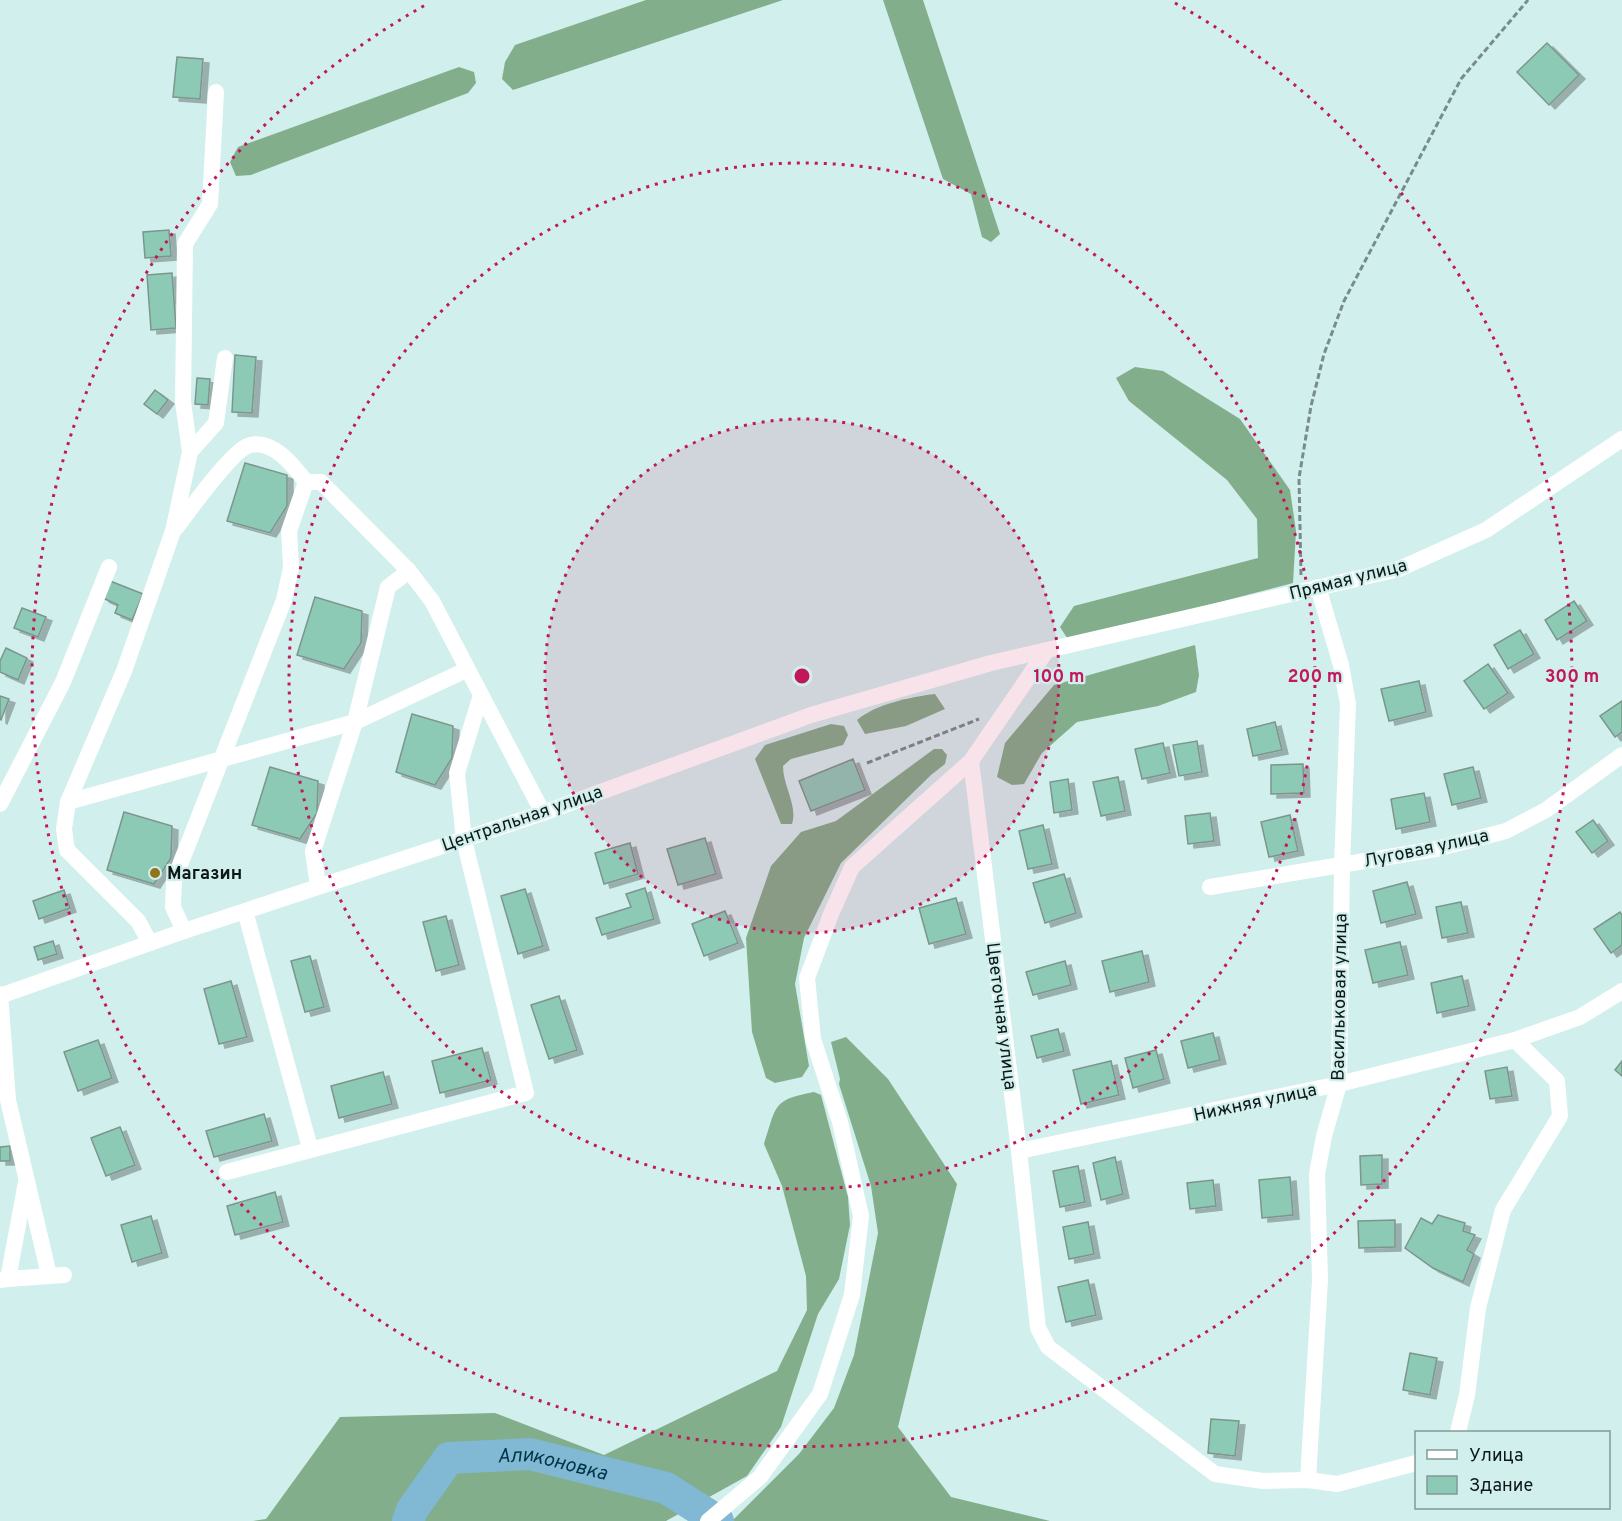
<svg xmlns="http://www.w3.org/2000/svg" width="1622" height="1521" font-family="Overpass,sans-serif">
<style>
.forest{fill:#82ae8b}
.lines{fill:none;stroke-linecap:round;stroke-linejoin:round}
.river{stroke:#81b9d5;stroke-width:32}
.building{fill:#8dcab5;stroke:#7d968c;stroke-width:1.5;filter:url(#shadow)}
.path{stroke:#778d8a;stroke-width:3;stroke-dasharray:6 3;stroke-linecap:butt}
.minor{stroke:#fff;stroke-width:16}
.ring{fill:none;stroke:#c2185b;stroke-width:3;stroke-dasharray:3 6}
.poi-dot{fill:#90751a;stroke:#d1efec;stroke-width:2}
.labels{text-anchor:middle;stroke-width:4.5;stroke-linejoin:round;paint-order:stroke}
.street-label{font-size:18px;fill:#0d1817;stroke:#d1efec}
.poi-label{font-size:18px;font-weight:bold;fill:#0d1817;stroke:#d1efec;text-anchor:start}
.water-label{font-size:20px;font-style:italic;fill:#003447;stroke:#d1efec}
.centre{fill:#c2185b;stroke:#d1efec;stroke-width:3}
.ring-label{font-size:18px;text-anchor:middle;font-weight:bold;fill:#c2185b;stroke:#d1efec;stroke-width:4.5;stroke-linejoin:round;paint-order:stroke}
</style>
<defs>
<filter id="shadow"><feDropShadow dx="6" dy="4" stdDeviation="0" flood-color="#0004"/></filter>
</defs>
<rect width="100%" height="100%" fill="#d1efec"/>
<g class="forest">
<polygon points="646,0 783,0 513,90 502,79 505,62 515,45"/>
<polygon points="883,0 923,0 1000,234 991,242 982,237 971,194 943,179"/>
<polygon points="459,67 474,72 476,83 468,93 251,175 236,176 230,162 238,147"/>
<polygon points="1135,367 1163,371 1240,419 1290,490 1296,531 1293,583 1069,641 1060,627 1074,606 1258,558 1257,519 1227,480 1129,401 1116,378"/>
<polygon points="1195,645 1199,675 1196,692 1158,706 1077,722 1042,753 1024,784 1012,785 997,777 1005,743 1054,685"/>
<path d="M935 694 945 709 906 726 865 734 857 720C876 704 910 697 935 694Z"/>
<path d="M831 724 844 726 848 735 843 745 791 759 783 766C783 786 798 806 792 824H781L755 759 765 745Z"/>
<polygon points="934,749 942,749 947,755 945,764 931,775 841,863 804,938 795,984 809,1066 802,1077 775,1083 766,1078 752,1032 746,938 771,866 801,832 836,821"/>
<polygon points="846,1037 888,1079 957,1184 898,1427 951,1497 1050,1521 732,1521 799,1454 834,1408 854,1355 878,1233 871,1186 839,1084 840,1079 831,1042"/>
<path d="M814 1092 821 1095 848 1197 850 1225 839 1279 818 1314 781 1427 747 1476 666 1521H253L266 1519 340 1417 495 1413 604 1455 777 1371 807 1310 806 1276 782 1186 764 1144C777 1105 772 1100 814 1092Z"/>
</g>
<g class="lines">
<path class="river" id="s1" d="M408 1521 412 1510 449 1458 530 1454 666 1488 718 1521"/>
</g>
<g class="building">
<polygon points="1547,43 1579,75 1549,105 1517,72"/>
<polygon points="177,57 203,59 200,99 173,97"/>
<polygon points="169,230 171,256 145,258 143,232"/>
<polygon points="172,273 176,328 151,330 147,275"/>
<polygon points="235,355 256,357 252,413 232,412"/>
<polygon points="197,378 210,379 208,405 195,404"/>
<polygon points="155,390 168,400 157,414 144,404"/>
<polygon points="245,463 287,475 287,506 270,533 227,521"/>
<polygon points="110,581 143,594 132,620 115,613 118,605 103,598"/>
<polygon points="315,597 362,611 361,643 344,669 297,655"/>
<polygon points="1574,601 1587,621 1557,640 1545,620"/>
<polygon points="22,608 46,617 38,637 14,628"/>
<polygon points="1520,630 1534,654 1508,669 1494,645"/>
<polygon points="6,648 27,658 18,680 0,672 0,661"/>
<polygon points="1488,664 1508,693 1484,709 1464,681"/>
<polygon points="1419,681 1426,712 1389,721 1381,689"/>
<polygon points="0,696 9,699 1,720 0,719"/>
<polygon points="1622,701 1622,732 1615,737 1600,716"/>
<polygon points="412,714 453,726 452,758 435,785 396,772"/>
<polygon points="1275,722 1282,750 1253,756 1247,729"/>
<polygon points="1197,741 1202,772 1179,776 1173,745"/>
<polygon points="1163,743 1170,773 1142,779 1135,749"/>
<polygon points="853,759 865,790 811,811 799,781"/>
<polygon points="1303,764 1304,793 1271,794 1271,765"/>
<polygon points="270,767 318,781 317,813 300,839 252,825"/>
<polygon points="1473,767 1481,798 1452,805 1444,774"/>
<polygon points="1118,777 1125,811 1101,816 1093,782"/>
<polygon points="1068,779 1072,810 1054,813 1050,782"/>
<polygon points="1424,793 1430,822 1396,829 1391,799"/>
<polygon points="124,812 172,826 171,858 154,884 107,870"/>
<polygon points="1210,813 1214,841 1188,844 1185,816"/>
<polygon points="1290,815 1298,851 1269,857 1261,822"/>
<polygon points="1593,820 1608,841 1592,853 1576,832"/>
<polygon points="1043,825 1052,864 1028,869 1019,831"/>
<polygon points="705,838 716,874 678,885 667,849"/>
<polygon points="630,843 638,874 604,884 595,853"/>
<polygon points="1064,874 1076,913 1045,923 1033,883"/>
<polygon points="1407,882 1416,914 1381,923 1373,891"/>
<polygon points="645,888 654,919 602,935 596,918 631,907 626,894"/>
<polygon points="525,889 543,946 518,954 501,896"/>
<polygon points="64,890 70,908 39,919 33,901"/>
<polygon points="956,898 966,934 929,944 919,908"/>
<polygon points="1461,902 1468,933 1442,938 1436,907"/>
<polygon points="725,911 738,943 704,956 692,924"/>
<polygon points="1620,912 1622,915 1622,945 1611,953 1594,929"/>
<polygon points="446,916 459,965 436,971 423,922"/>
<polygon points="53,941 57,954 38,960 34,947"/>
<polygon points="1400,942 1408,975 1373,983 1365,950"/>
<polygon points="1142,951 1149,982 1110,992 1102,961"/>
<polygon points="310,956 324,1007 305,1012 291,961"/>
<polygon points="1065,961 1071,985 1033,995 1026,972"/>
<polygon points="1462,976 1469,1006 1437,1013 1431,983"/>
<polygon points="231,981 247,1037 219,1044 204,989"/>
<polygon points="559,996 577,1050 549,1059 531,1005"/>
<polygon points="1058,1029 1064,1051 1037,1058 1031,1036"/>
<polygon points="1213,1033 1220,1060 1188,1068 1181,1041"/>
<polygon points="98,1040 112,1078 78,1091 64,1052"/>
<polygon points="482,1048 491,1080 440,1093 432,1061"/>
<polygon points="1156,1050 1164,1079 1133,1088 1125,1058"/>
<polygon points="1111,1061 1119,1095 1081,1104 1073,1070"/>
<polygon points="1622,1061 1622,1076 1615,1070"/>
<polygon points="1507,1067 1512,1096 1490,1099 1485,1071"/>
<polygon points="383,1072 392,1104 339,1118 331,1086"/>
<polygon points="264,1114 272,1141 214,1157 206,1131"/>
<polygon points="120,1127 135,1165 106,1176 91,1138"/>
<polygon points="10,1146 10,1161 0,1161 0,1147"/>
<polygon points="1382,1155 1382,1184 1361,1185 1360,1156"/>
<polygon points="1115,1157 1123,1194 1101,1200 1093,1163"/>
<polygon points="1078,1166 1085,1202 1060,1207 1053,1171"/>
<polygon points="1290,1177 1293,1215 1262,1218 1259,1180"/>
<polygon points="1213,1180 1216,1206 1190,1209 1187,1183"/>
<polygon points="275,1192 283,1222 235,1235 227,1206"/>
<polygon points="1438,1215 1465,1223 1463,1231 1475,1235 1467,1250 1474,1254 1463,1282 1433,1268 1405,1248 1421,1218 1432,1224"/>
<polygon points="151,1216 162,1253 132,1262 121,1225"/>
<polygon points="1395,1220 1395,1247 1359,1248 1358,1221"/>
<polygon points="1088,1222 1094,1254 1069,1259 1063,1227"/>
<polygon points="1088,1280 1096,1315 1066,1322 1058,1287"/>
<polygon points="1410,1353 1437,1358 1430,1395 1403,1390"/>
<polygon points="1211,1419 1239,1421 1235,1456 1208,1453"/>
</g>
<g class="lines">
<g class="path">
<polyline points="1301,575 1299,478 1311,406 1324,354 1344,301 1461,79 1528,0"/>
<polyline points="867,763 979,719"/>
</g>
<g class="minor">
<polyline points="190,452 183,402 185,244 210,204 216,92"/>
<path d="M176 528C189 511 233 449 250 445 274 440 293 465 306 482"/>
<polyline points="971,761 1019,1151 1038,1328 1048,1347 1215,1474 1263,1481 1308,1480 1337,1484 1416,1463"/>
<polyline points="68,802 355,722 466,670"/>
<polyline points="0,804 63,682 109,567"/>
<polyline points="318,886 313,851 355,722 388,587 409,571"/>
<polyline points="1210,887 1436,849 1506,831 1546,810 1622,755"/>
<polyline points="245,911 310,1148"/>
<polyline points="184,931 173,907 174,880 284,600 291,568 289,531 306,482 321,482 409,571 432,601 543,813"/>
<polyline points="150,943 138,921 67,850 64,829 68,802 124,671 173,531 190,452 216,423 225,358"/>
<polyline points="0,994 8,1100 49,1275"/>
<polyline points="0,996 184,931 543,813 811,715 991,663 1399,569 1486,530 1622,439"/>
<polyline points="1019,1151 1339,1084 1515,1040 1580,1017 1622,991"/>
<polyline points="227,1172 526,1093 464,840 457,773 481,695"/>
<polyline points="8,1279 64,1275"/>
<polyline points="0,1280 8,1279 26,1182"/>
<polyline points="1458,1432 1467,1395 1478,1308 1503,1210 1560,1116 1557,1081 1515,1040"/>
<polyline points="1308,1480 1320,1280 1317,1174 1324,1136 1339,1084 1342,866 1348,704 1341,665 1318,587"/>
<polyline points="708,1521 760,1477 820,1394 852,1295 861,1216 840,1122 813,1039 807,978 831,914 852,867 971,761 1047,650"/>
</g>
</g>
<circle cx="802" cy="676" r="257" fill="#c2185b" fill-opacity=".12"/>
<g class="ring">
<circle cx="802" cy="676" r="257"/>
<circle cx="802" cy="676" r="513"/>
<path d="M1175 3A770 770 0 1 1 429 3"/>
</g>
<circle class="poi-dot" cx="155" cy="873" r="6"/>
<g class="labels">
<g class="street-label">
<text transform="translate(1348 579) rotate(-14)" y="6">Прямая улица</text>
<text transform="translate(522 818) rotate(-19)" y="6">Центральная улица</text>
<text transform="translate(1426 848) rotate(-12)" y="6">Луговая улица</text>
<text transform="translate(1339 997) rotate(-89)" y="6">Васильковая улица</text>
<text transform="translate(1002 1016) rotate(83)" y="6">Цветочная улица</text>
<text transform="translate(1255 1102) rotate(-12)" y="6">Нижняя улица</text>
</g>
<g class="poi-label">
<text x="167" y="879">Магазин</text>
</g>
<g class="water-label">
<text dy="7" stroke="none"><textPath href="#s1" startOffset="180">Аликоновка</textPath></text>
</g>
</g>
<circle cx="802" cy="676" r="9" class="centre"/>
<g class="ring-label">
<text x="1059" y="682">100 m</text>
<text x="1315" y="682">200 m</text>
<text x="1572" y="682">300 m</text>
</g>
<rect x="1415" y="1431" width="195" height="78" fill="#d1efec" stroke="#839997" stroke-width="1.5"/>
<rect x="1427" y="1450" width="30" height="9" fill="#ffffff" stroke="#839997" stroke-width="1.5"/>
<text x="1469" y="1461" font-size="18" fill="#0d1817">Улица</text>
<rect x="1427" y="1476" width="30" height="18" fill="#8dcab5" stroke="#839997" stroke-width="1.5"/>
<text x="1469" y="1491" font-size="18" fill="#0d1817">Здание</text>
</svg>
